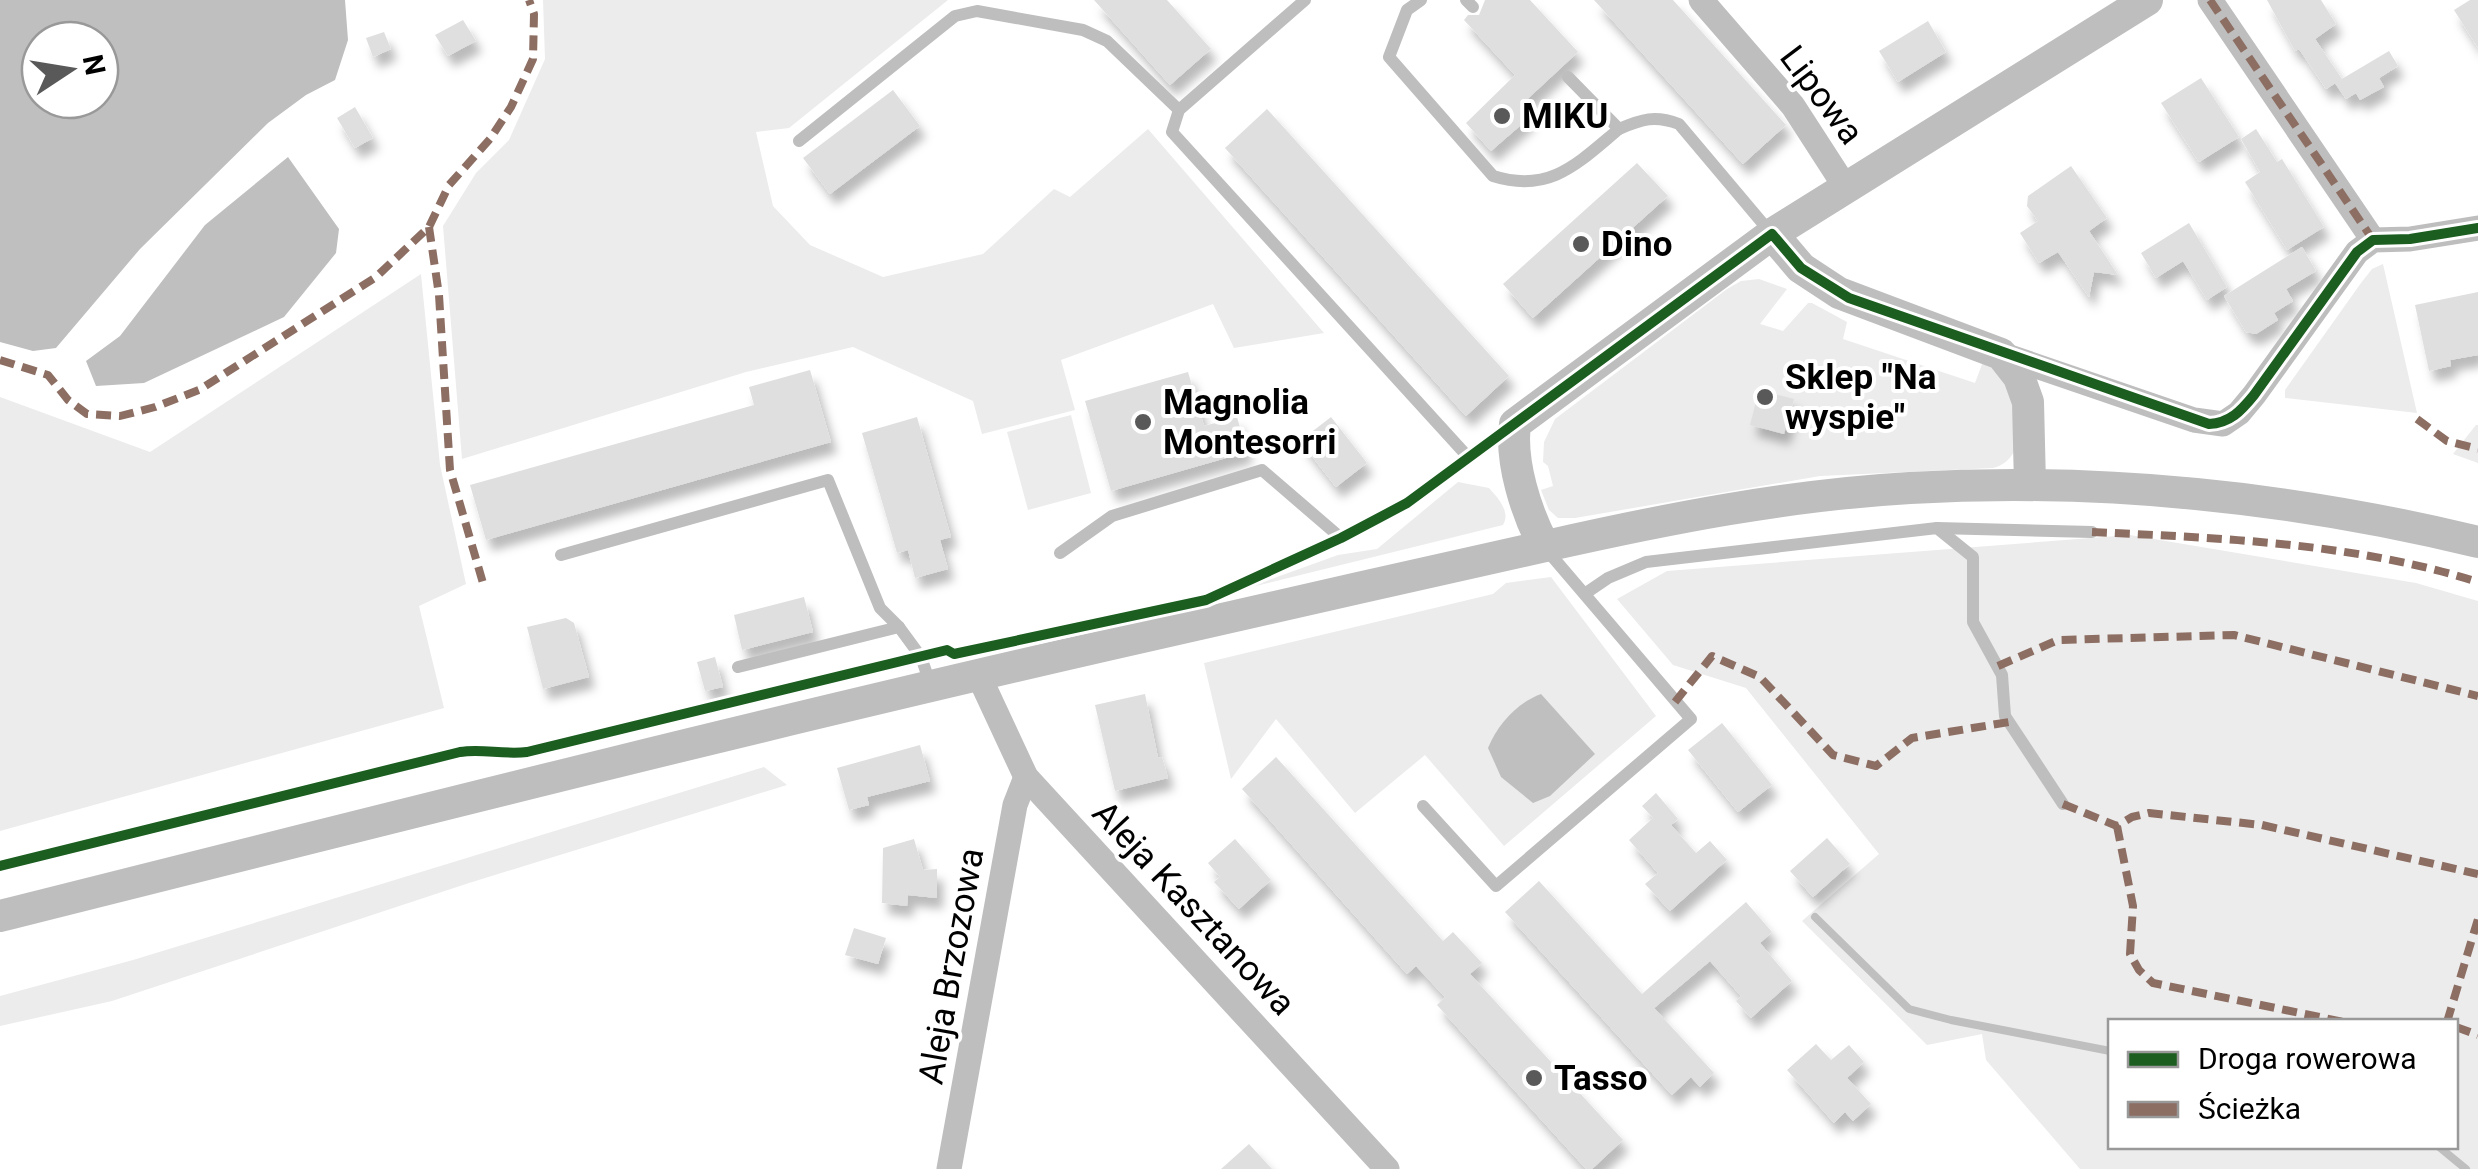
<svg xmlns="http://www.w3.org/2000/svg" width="2478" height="1169" font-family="Roboto,sans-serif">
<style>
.green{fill:#ececec;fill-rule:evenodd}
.water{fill:#bfbfbf;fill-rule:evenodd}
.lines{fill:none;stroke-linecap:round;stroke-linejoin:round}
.stream{stroke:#bfbfbf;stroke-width:8}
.building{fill:#dfdfdf;filter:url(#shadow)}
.service{stroke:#bebebe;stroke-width:12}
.minor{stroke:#bebebe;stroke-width:25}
.tertiary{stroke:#bebebe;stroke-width:32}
.quiet{stroke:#8d6e63;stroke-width:8;stroke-dasharray:15 8;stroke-linecap:butt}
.cycleway-casing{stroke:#fff;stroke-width:16}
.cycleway{stroke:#1b5e20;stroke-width:10}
.poi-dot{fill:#595959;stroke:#fff;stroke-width:4}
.labels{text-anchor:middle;stroke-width:8;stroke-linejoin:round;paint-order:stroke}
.street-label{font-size:35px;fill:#000;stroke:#fff}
.poi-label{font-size:35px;font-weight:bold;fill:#000;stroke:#fff;text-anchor:start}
</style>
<defs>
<filter id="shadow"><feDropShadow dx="6" dy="11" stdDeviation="5" flood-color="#0004"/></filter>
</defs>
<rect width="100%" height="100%" fill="#fff"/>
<g class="green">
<polygon points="543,0 948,0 789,128 756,132 773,206 810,245 883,277 983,254 1054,189 1070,197 1148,129 1324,333 1234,348 1213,304 1061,360 1075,410 982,434 973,401 853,347 746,372 462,459 443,226 476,173 509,140 545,59"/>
<polygon points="2383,264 2417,413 2285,398 2285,390 2361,283 2372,269"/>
<polygon points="421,274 440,465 466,584 419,606 444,708 0,831 0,397 150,452"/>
<path d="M1759 279 1787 289 1760 324 1783 331 1808 303H1812L1847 322 1843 339 1975 383 1984 359 2011 387 2016 448C2011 458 2005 465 1993 468L1820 476 1575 518H1558L1549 510 1541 490 1553 486 1548 466 1543 462 1544 442 1555 419 1727 289 1741 281Z"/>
<polygon points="1071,415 1091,493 1028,510 1007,432"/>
<polygon points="2476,425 2478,425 2478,463 2453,454"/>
<path d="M1458 482 1489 488C1498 498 1511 512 1503 525L1244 589 1338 555 1377 549Z"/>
<path d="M2130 535 2416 583 2478 601V1169H2080L1986 1060 1982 1034 1927 1045 1802 921 1879 854 1746 688 1673 665 1617 599 1667 571ZM2110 1022H2456V1146H2110Z"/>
<polygon points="1551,577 1656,716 1504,846 1425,755 1355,813 1276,719 1231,779 1204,663 1493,594 1506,583"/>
<polygon points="764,767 787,785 469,883 112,1001 0,1026 0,996 133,960"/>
</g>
<g class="water">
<path d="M0 0H345L348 40 335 80 306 95 268 123 140 249 56 348 33 351 0 342ZM40 40H100V100H40Z"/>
<polygon points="288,157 339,229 336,253 284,317 144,383 96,386 86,361 120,336 205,225"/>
<path d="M1541 694 1595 754 1550 796 1533 803 1501 777 1488 748C1498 724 1517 703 1541 694Z"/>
</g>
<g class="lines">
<g class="stream">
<polyline points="1815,917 1909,1009 1951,1020 2110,1051"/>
<polyline points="2438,1146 2466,1169"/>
</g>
</g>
<g class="building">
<polygon points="1094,0 1167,0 1211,49 1170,85"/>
<polygon points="1485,0 1530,0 1578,52 1521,105 1529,118 1491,151 1466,123 1515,75 1464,20 1468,15 1479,15"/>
<polygon points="1594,0 1673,0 1786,125 1743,164"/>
<polygon points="2267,0 2321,0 2336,24 2315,39 2342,79 2326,89 2299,49 2295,51"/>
<polygon points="2470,0 2478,0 2478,48 2454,10"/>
<polygon points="463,20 476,41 448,56 435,35"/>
<polygon points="1928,21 1946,52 1898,82 1879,51"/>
<polygon points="384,32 391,49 373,57 366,38"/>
<polygon points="2389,51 2398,66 2379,78 2384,87 2360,100 2356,93 2346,99 2335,83"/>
<polygon points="2201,78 2239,137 2199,162 2161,103"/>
<polygon points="893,90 920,126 830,194 803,158"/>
<polygon points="355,107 373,138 355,148 337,118"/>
<polygon points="1267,109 1509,376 1466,416 1225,148"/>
<polygon points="2256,129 2277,162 2282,159 2324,227 2287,250 2245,182 2260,172 2241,139"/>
<polygon points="1637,163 1668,196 1533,318 1503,284"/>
<polygon points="2071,166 2107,218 2089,231 2118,275 2094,272 2089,297 2058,252 2039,263 2020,233 2038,221 2027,206 2028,196"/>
<polygon points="2189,223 2227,287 2207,300 2183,261 2156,278 2141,253"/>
<polygon points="2302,247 2316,271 2286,289 2293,301 2274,313 2278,320 2256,334 2246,332 2224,296"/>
<polygon points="2478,292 2478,355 2450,360 2451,366 2429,371 2415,305"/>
<polygon points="810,370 831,442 486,540 470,485 754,405 749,387"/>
<polygon points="1188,372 1204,426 1237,417 1247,452 1111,491 1085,401"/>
<polygon points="1759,390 1794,399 1784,434 1750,425"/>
<polygon points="917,417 951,537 940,540 948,569 915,578 908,550 897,553 862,433"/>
<polygon points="1331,417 1367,463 1336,487 1300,441"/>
<polygon points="804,597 813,632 742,650 734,615"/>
<polygon points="566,618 574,623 589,677 543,689 527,627"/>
<polygon points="715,657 723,687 705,691 697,662"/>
<polygon points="1145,694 1158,758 1162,757 1168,778 1115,791 1095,705"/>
<polygon points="1722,723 1772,785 1738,812 1688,750"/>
<polygon points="920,745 930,781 867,797 869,805 849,810 837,768"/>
<polygon points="1276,757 1443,941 1453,932 1482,963 1470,974 1623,1140 1592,1169 1586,1169 1437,1005 1445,997 1416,966 1407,974 1242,789"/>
<polygon points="1656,793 1678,819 1671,825 1696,853 1710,841 1727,860 1670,911 1645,884 1658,873 1629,840 1653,818 1642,806"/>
<polygon points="1827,838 1850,864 1813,897 1790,871"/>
<polygon points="914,839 923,870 937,869 937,898 908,895 907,906 882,903 883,848"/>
<polygon points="1235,839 1271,880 1239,909 1214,882 1220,877 1208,863"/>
<polygon points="1539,881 1642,994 1746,902 1772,932 1760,943 1792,981 1751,1018 1736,1001 1741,996 1710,961 1654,1008 1714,1073 1700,1087 1691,1077 1672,1095 1505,912"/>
<polygon points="854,928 886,938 878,964 845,955"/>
<polygon points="1816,1044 1831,1060 1849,1045 1864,1062 1847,1078 1871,1104 1853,1121 1845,1112 1834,1123 1787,1070"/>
<polygon points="1249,1144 1272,1169 1221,1169"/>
</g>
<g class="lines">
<g class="service">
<polyline points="1305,0 1179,110 1172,132 1469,458"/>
<path d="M1421 0 1407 10 1389 57 1493 176C1550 194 1578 163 1619 129"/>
<polyline points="1466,0 1473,7"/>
<path d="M1568 77 1619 129C1642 119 1655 115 1679 124L1770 232"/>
<polyline points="799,141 955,16 977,11 1083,30 1107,41 1179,110"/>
<polyline points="1937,528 2092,532"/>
<polyline points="1060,553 1112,516 1262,470 1341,538 1407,503 1510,427"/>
<polyline points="561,555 828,480 880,608 899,627 921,657 930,683"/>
<polyline points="1586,593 1608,578 1646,562 1937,528 1973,557 1973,622 2002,675 2005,716 2063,804"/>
<polyline points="738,667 899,627"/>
<polyline points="1423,806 1496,886 1691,719 1545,548"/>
</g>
<g class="minor">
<polyline points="1701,0 1793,106 1846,188"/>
<polyline points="2210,0 2373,240"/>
<polyline points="2001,354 2194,420 2223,424 2239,413 2254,395 2357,252 2373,240 2410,239 2478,228"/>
<polyline points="978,674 1026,777 1387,1169"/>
<polyline points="949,1169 1015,805 1026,777"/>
</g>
<g class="tertiary">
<polyline points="1772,234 1801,268 1839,293 2001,354 2019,377 2028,402 2030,485"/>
<path d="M1544 546C1526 512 1510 462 1515 424L1772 234 2147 0"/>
<path d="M0 916C370 823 740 729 1112 644 1257 611 1401 578 1546 546 1666 519 1787 495 1910 488 2100 477 2294 497 2478 542"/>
</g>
<g class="quiet">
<polyline points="2210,0 2373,240"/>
<polyline points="429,227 439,295 450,470 483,583"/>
<polyline points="0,360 48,375 68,400 87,414 120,416 155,407 199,390 376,277 429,227 449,185 490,139 511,107 533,59 534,14 529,0"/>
<polyline points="2417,419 2447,441 2478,449"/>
<path d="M2092 532C2221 538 2355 543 2478 582"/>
<polyline points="1998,666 2058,640 2234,635 2478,696"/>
<polyline points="1675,702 1712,656 1760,677 1833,755 1876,766 1912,738 2009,722"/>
<polyline points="2063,804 2117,826 2132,817 2149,813 2262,825 2478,874"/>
<polyline points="2117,826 2133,906 2130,954 2139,970 2153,983 2344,1022"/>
<polyline points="2447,1022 2478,919"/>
<polyline points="2456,1027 2478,1035"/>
</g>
<defs>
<path id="cycleway" d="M0 866 460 752C482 748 502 755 527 752L947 650 954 654 1206 600 1341 538 1407 503 1772 234 1801 268 1849 298 2209 424C2230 423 2241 411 2254 395L2357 252 2373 240 2410 239 2478 228"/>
</defs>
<use href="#cycleway" class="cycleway-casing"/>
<use href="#cycleway" class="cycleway"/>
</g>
<g class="poi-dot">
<circle cx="1502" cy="116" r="10"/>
<circle cx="1581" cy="244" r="10"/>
<circle cx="1765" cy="397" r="10"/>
<circle cx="1143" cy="422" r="10"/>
<circle cx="1534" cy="1078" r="10"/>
</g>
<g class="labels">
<g class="street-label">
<text transform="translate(1822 95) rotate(53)" y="12">Lipowa</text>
<text transform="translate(1194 908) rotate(47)" y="12">Aleja Kasztanowa</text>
<text transform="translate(951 966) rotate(-80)" y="12">Aleja Brzozowa</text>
</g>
<g class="poi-label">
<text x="1522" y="128">MIKU</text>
<text x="1601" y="256">Dino</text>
<text x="1785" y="389">Sklep "Na<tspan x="1785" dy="40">wyspie"</tspan></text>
<text x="1163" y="414">Magnolia<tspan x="1163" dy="40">Montesorri</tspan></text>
<text x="1554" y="1090">Tasso</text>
</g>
</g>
<rect x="2108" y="1019" width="350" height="130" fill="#ffffff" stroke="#999999" stroke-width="2.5"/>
<rect x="2128" y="1052" width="50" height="15" fill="#1b5e20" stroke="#999999" stroke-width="2.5"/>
<text x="2198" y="1069" font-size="30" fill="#000000">Droga rowerowa</text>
<rect x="2128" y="1102" width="50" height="15" fill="#8d6e63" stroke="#999999" stroke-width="2.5"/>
<text x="2198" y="1119" font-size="30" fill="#000000">Ścieżka</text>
<g transform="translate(70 70) rotate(78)"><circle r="48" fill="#ffffff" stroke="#999999" stroke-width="2.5"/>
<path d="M0-8L18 38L0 25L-18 38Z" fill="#595959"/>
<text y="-15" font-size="28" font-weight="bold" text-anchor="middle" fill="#000000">N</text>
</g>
</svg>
